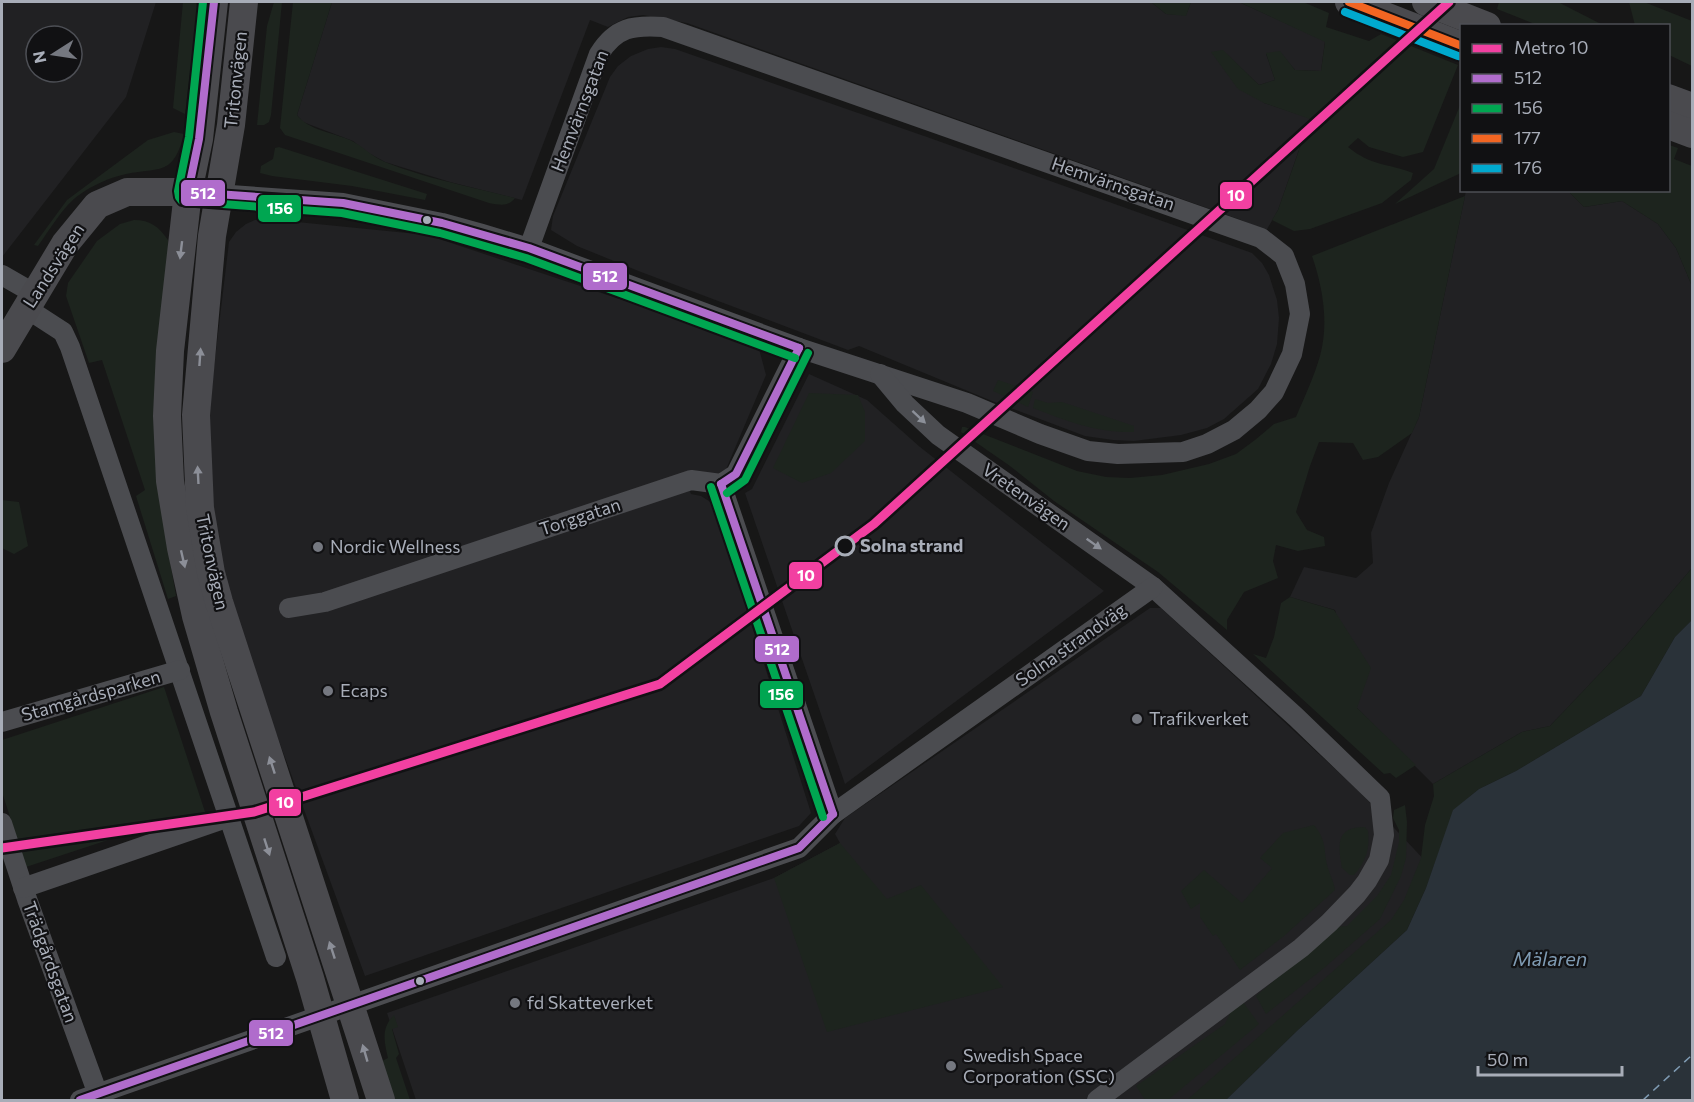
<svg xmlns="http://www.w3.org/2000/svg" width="1694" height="1102" font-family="Commissioner,sans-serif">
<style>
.built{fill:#212123;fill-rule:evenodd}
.green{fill:#1d241e}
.water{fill:#2a3239}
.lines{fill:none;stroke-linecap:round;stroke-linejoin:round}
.ferry{stroke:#7f9bb3;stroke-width:1.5;stroke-dasharray:8 6;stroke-linecap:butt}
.street{stroke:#4b4c50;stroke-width:20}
.secondary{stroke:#4a4a4e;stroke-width:28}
.bus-1-casing{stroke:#111113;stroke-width:12}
.bus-2-casing{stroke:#111113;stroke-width:12}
.bus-3-casing{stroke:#111113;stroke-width:12}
.bus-4-casing{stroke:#111113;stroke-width:12}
.bus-1{stroke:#b06ccc;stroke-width:8}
.bus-2{stroke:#00a651;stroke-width:8}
.bus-3{stroke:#f26522;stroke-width:8}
.bus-4{stroke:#00a9ce;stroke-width:8}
.metro-1-casing{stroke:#111113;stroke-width:14}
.metro-1{stroke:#f240a1;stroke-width:9}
.oneway{fill:#8c8f98}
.oneway2{fill:#8c9099}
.bus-dot{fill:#a8adb8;stroke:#111113;stroke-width:2}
.stop-dot{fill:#111113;stroke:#a8adb8;stroke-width:3}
.poi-dot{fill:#757880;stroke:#111113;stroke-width:2}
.labels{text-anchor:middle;stroke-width:4.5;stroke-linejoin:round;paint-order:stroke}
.street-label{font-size:18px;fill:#a8adb8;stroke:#111113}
.stop-label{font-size:18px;font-weight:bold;fill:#a8adb8;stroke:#111113;text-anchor:start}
.poi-label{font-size:18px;fill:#a8adb8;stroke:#111113;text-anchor:start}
.water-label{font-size:20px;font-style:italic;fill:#7f9bb3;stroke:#111113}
.line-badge{stroke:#111113;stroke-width:2}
.badge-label{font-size:16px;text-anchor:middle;font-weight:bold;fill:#fff}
</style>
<rect width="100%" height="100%" fill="#171717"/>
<g class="built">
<path d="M2 2H156L126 97 2 257ZM36 36H72V72H36Z"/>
<polygon points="332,2 1151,2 1166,14 1186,15 1191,2 1239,2 1325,41 1321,71 1295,70 1280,52 1266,54 1275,80 1259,85 1223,51 1264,103 1310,118 1278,210 1266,231 1241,220 687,23 643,15 628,17 608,27 590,20 522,200 450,182 385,162 365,151 353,141 303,122 297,115"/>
<polygon points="661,47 675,49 927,137 1252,253 1262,263 1269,275 1277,300 1279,318 1277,344 1271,364 1258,389 1224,419 1207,428 1181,435 1134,441 1113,440 1085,436 992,401 859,346 848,350 641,272 577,246 551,230 553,216 610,77 618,66 631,56 648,49"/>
<polygon points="1466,191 1571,191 1570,193 1584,207 1622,201 1658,224 1676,248 1692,286 1692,568 1625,647 1550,726 1522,732 1433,784 1357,708 1335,610 1290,597 1304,567 1356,578 1373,563 1371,533 1389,483 1419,417"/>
<polygon points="255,220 287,221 427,235 758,345 766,375 724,474 688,486 691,494 701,496 712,503 718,518 811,813 799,826 365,976 239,632 220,569 207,439 214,367 229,242 236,232 246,224"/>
<polygon points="809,374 867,400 920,447 1104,591 845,784 745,493 752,489"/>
<polygon points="1150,608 1161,608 1359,791 1432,868 1426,888 1298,1030 1226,1100 416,1100 387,1013 774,878 840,843 835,834 845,818"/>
</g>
<g class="green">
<polygon points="183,2 196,2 198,8 185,114 173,108"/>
<polygon points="274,2 282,2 271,115 269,122 264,125 257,125 267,26"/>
<path d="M293 2H332L297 115C308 130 334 133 350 140 363 146 372 157 385 162 426 179 473 187 515 198 508 207 500 205 489 203L285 135 280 128Z"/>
<polygon points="1151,2 1191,2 1186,16 1166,14"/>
<path d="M1239 2H1303L1329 13 1326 27 1369 41 1381 34 1458 65 1423 152 1403 157 1369 147 1358 138 1348 147C1371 166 1387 163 1413 173L1411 180 1382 203 1310 229 1294 231 1272 220 1278 210 1310 119 1264 103 1238 89 1211 52 1223 50 1259 85 1275 80 1266 53 1280 51 1295 70 1321 71 1325 42Z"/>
<polygon points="1499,2 1558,2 1603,25 1537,25 1497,9"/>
<polygon points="1629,2 1644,2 1692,21 1692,66 1669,55 1668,26 1635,25"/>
<polygon points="1461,103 1461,173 1395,204 1434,169"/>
<path d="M174 132 184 134C173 176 161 167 126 174 111 177 91 186 79 195 64 205 49 231 38 246L34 245 67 200 148 140Z"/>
<polygon points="1669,145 1678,148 1674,159 1692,166 1692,286 1676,248 1658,224 1622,201 1584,207 1570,193 1571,190 1668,190"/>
<polygon points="279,147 427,194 425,200 352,186 272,176 260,173 261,166 273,159 275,148"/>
<path d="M1465 196 1419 417 1412 433 1378 457 1363 460 1353 443 1319 442 1310 466 1296 512 1307 530 1324 537 1325 546 1298 551 1276 545 1273 561 1278 578 1244 592 1227 620V630L1158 572 1054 501 1010 466 961 432 962 427H965L1077 471 1106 477 1130 478 1162 475 1209 464 1236 454 1255 440 1274 424 1296 417C1304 398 1314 377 1320 356 1329 323 1323 288 1312 256Z"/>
<path d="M134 220C151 220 159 227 168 240V550L176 596 168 599 136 496 145 490 102 360 89 363 66 296 68 283 97 241 120 224Z"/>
<polygon points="998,380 1033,392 1028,407 993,391"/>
<polygon points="809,393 858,395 865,412 865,441 831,473 802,483 773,468"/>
<path d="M1035 399 1048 403 1062 402 1134 426V432C1097 433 1066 421 1033 408Z"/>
<polygon points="2,500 19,502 28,546 14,554 2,548"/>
<polygon points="1692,568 1692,620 1675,637 1641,696 1516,771 1479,789 1454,810 1426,888 1407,930 1298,1030 1226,1100 1187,1100 1391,920 1404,900 1421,858 1425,825 1434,796 1433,784 1522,732 1550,726 1625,647"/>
<polygon points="1290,597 1334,610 1371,668 1357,708 1416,765 1396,778 1390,773 1384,774 1253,654 1266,658 1274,637 1281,603"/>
<polygon points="164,687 207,818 188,824 184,815 26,867 2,792 2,740"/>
<polygon points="1405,805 1407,822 1406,858 1401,876 1380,919 1324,968 1266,1014 1256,996 1337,927 1347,926 1377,896 1391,875 1399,842 1399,830 1393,818 1394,810"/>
<path d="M1314 825C1329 844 1322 851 1329 871 1331 878 1334 882 1335 890L1284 936 1240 970 1216 934 1213 936 1200 917V903L1191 909 1181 891 1204 870 1242 903 1272 868 1260 858 1283 833Z"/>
<path d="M1365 827 1368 831C1370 848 1366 862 1354 875H1350L1342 868C1338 845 1335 827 1365 827Z"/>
<polygon points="840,843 887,899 921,885 1003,987 827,1032 774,878"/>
<polygon points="1243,1002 1259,1024 1168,1100 1145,1100 1136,1086 1225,1024 1231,1011"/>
<path d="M394 1015 398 1027 392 1029 399 1054 396 1058 410 1100H393L382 1061 388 1058C384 1041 381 1028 394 1015Z"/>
</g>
<polygon class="water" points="1692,620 1692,1100 1226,1100 1298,1030 1407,930 1426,888 1453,810 1479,789 1516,771 1641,696 1675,637"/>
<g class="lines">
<polyline class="ferry" points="1643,1100 1692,1055"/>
<g class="street">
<path d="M188 192 343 203 442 223 482 234 529 248 799 348 967 403 1040 434 1088 451 1118 454 1183 452 1207 444 1234 430 1258 410 1274 392 1292 354 1300 314 1295 284 1284 256 1261 238 663 27C633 25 616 27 599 54L529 248"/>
<polyline points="2,275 35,294"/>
<polyline points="26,308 63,332 70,347 276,957"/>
<polyline points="880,374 905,404 938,435 1153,587 1296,717 1380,798 1384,835 1379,860 1367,881 1357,894 1329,923 1301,948 1097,1100"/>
<polyline points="721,484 833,814"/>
<polyline points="289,608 325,602 691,480 721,484 736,474 799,348"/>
<polyline points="2,722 180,670"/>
<polyline points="2,823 27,899 100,1100"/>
<polyline points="23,888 229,817"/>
<polyline points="80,1100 799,848 833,814 1153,587"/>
</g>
<g class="secondary">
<polyline points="214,2 199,139 188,192 170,351 167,416 170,481 181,548 196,616 224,712 310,978 345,1100"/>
<polyline points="244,2 231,125 212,236 196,415 200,508 211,573 219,602 381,1100"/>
<polyline points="1349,2 1462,46"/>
<polyline points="1426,2 1487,26"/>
<polyline points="1668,98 1692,107"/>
<polyline points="1668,125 1692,134"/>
<polyline points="2,349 65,244 97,205 127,192 188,192"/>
</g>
<defs>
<g id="bus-1">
<polyline points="214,2 199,139 188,192 343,203 442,223 529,248 799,348"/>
<polyline points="721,484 833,814"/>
<polyline points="721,484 736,474 799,348"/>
<polyline points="80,1100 799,848 833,814"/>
</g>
<g id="bus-2">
<polyline points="203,2 189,137 178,191 179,197 182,201 342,213 440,233 526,258 795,358"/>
<polyline points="711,487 823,817"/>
<polyline points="727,493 745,480 808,353"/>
</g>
<polyline id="bus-3" points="1349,2 1462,46"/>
<polyline id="bus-4" points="1345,12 1458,56"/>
</defs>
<use href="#bus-1" class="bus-1-casing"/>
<use href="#bus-2" class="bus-2-casing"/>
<use href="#bus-3" class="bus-3-casing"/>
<use href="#bus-4" class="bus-4-casing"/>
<use href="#bus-1" class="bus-1"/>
<use href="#bus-2" class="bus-2"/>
<use href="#bus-3" class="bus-3"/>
<use href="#bus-4" class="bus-4"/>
<defs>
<polyline id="metro-1" points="2,848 254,812 660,684 874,524 1449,2"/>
</defs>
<use href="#metro-1" class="metro-1-casing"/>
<use href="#metro-1" class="metro-1"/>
</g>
<defs><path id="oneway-solid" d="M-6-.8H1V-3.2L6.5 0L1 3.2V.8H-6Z" transform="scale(1.5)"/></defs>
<g class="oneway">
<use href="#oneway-solid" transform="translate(181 250) rotate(97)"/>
<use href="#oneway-solid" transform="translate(200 357) rotate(-86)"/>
<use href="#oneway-solid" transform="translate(198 475) rotate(-93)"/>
<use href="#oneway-solid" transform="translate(183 559) rotate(77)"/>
<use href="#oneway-solid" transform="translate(272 765) rotate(-108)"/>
<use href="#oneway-solid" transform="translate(267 847) rotate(72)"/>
<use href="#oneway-solid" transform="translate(332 950) rotate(-108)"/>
<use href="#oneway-solid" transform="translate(365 1053) rotate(-106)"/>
</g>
<g class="oneway2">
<use href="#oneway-solid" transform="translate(919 417) rotate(43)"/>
<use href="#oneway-solid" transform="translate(1094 544) rotate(35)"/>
</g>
<g class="bus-dot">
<circle cx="427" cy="220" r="5"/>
<circle cx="420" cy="981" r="5"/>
</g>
<circle class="stop-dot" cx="845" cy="546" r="9"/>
<g class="poi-dot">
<circle cx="318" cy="547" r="6"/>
<circle cx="328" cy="691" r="6"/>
<circle cx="1137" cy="719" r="6"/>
<circle cx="515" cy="1003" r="6"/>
<circle cx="951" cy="1066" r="6"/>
</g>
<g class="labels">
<g class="street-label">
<text transform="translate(236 80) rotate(-84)" y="6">Tritonvägen</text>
<text transform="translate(580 111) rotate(-69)" y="6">Hemvärnsgatan</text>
<text transform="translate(1113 184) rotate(19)" y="6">Hemvärnsgatan</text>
<text transform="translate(54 266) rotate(-57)" y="6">Landsvägen</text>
<text transform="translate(1026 497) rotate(35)" y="6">Vretenvägen</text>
<text transform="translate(580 517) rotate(-18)" y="6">Torggatan</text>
<text transform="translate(212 562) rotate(78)" y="6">Tritonvägen</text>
<text transform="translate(1071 645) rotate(-35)" y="6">Solna strandväg</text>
<text transform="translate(91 696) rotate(-16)" y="6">Stamgårdsparken</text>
<text transform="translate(50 962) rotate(70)" y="6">Trädgårdsgatan</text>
</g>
<g class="stop-label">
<text x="860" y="552">Solna strand</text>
</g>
<g class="poi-label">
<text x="330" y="553">Nordic Wellness</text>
<text x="340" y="697">Ecaps</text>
<text x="1149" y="725">Trafikverket</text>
<text x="527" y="1009">fd Skatteverket</text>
<text x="963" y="1062">Swedish Space<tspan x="963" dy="21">Corporation (SSC)</tspan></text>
</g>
<g class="water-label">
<text x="1550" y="966">Mälaren</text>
</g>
</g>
<g class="line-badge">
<rect x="180" y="179" width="46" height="28" rx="6" fill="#b06ccc"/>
<rect x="1219" y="181" width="34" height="29" rx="6" fill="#f240a1"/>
<rect x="257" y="194" width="45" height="29" rx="6" fill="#00a651"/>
<rect x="582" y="262" width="46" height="29" rx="6" fill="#b06ccc"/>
<rect x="788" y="561" width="35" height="29" rx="6" fill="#f240a1"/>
<rect x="754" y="635" width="46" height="28" rx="6" fill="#b06ccc"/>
<rect x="759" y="680" width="45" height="29" rx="6" fill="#00a651"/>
<rect x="268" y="788" width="34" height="29" rx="6" fill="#f240a1"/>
<rect x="248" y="1019" width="46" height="28" rx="6" fill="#b06ccc"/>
</g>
<g class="badge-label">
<text x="203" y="199">512</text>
<text x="1236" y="201">10</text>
<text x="280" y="214">156</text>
<text x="605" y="282">512</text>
<text x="806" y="581">10</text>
<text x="777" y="655">512</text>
<text x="781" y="700">156</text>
<text x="285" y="808">10</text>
<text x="271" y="1039">512</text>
</g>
<rect width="1694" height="1102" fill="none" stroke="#a8adb8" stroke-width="6"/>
<rect x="1460" y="24" width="210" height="168" fill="#111113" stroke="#4d4f55" stroke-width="1.5"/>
<rect x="1472" y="44" width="30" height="9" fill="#f240a1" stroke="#4d4f55" stroke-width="1.5"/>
<text x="1514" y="54" font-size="18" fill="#a8adb8">Metro 10</text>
<rect x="1472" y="74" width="30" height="9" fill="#b06ccc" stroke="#4d4f55" stroke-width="1.5"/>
<text x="1514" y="84" font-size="18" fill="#a8adb8">512</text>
<rect x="1472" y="104" width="30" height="9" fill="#00a651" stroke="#4d4f55" stroke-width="1.5"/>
<text x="1514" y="114" font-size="18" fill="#a8adb8">156</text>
<rect x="1472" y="134" width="30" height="9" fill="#f26522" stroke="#4d4f55" stroke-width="1.5"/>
<text x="1514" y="144" font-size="18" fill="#a8adb8">177</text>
<rect x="1472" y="164" width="30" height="9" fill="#00a9ce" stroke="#4d4f55" stroke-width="1.5"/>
<text x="1514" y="174" font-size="18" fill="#a8adb8">176</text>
<g transform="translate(54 54) rotate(258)"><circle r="28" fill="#111113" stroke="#4d4f55" stroke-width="1.5"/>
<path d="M0-4.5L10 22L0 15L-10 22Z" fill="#757880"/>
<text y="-9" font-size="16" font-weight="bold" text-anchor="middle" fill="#a8adb8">N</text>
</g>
<path d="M1478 1066v9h144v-9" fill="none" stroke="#a8adb8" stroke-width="3"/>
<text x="1487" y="1066" font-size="18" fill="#a8adb8" stroke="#111113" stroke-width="4.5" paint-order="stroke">50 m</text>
</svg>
